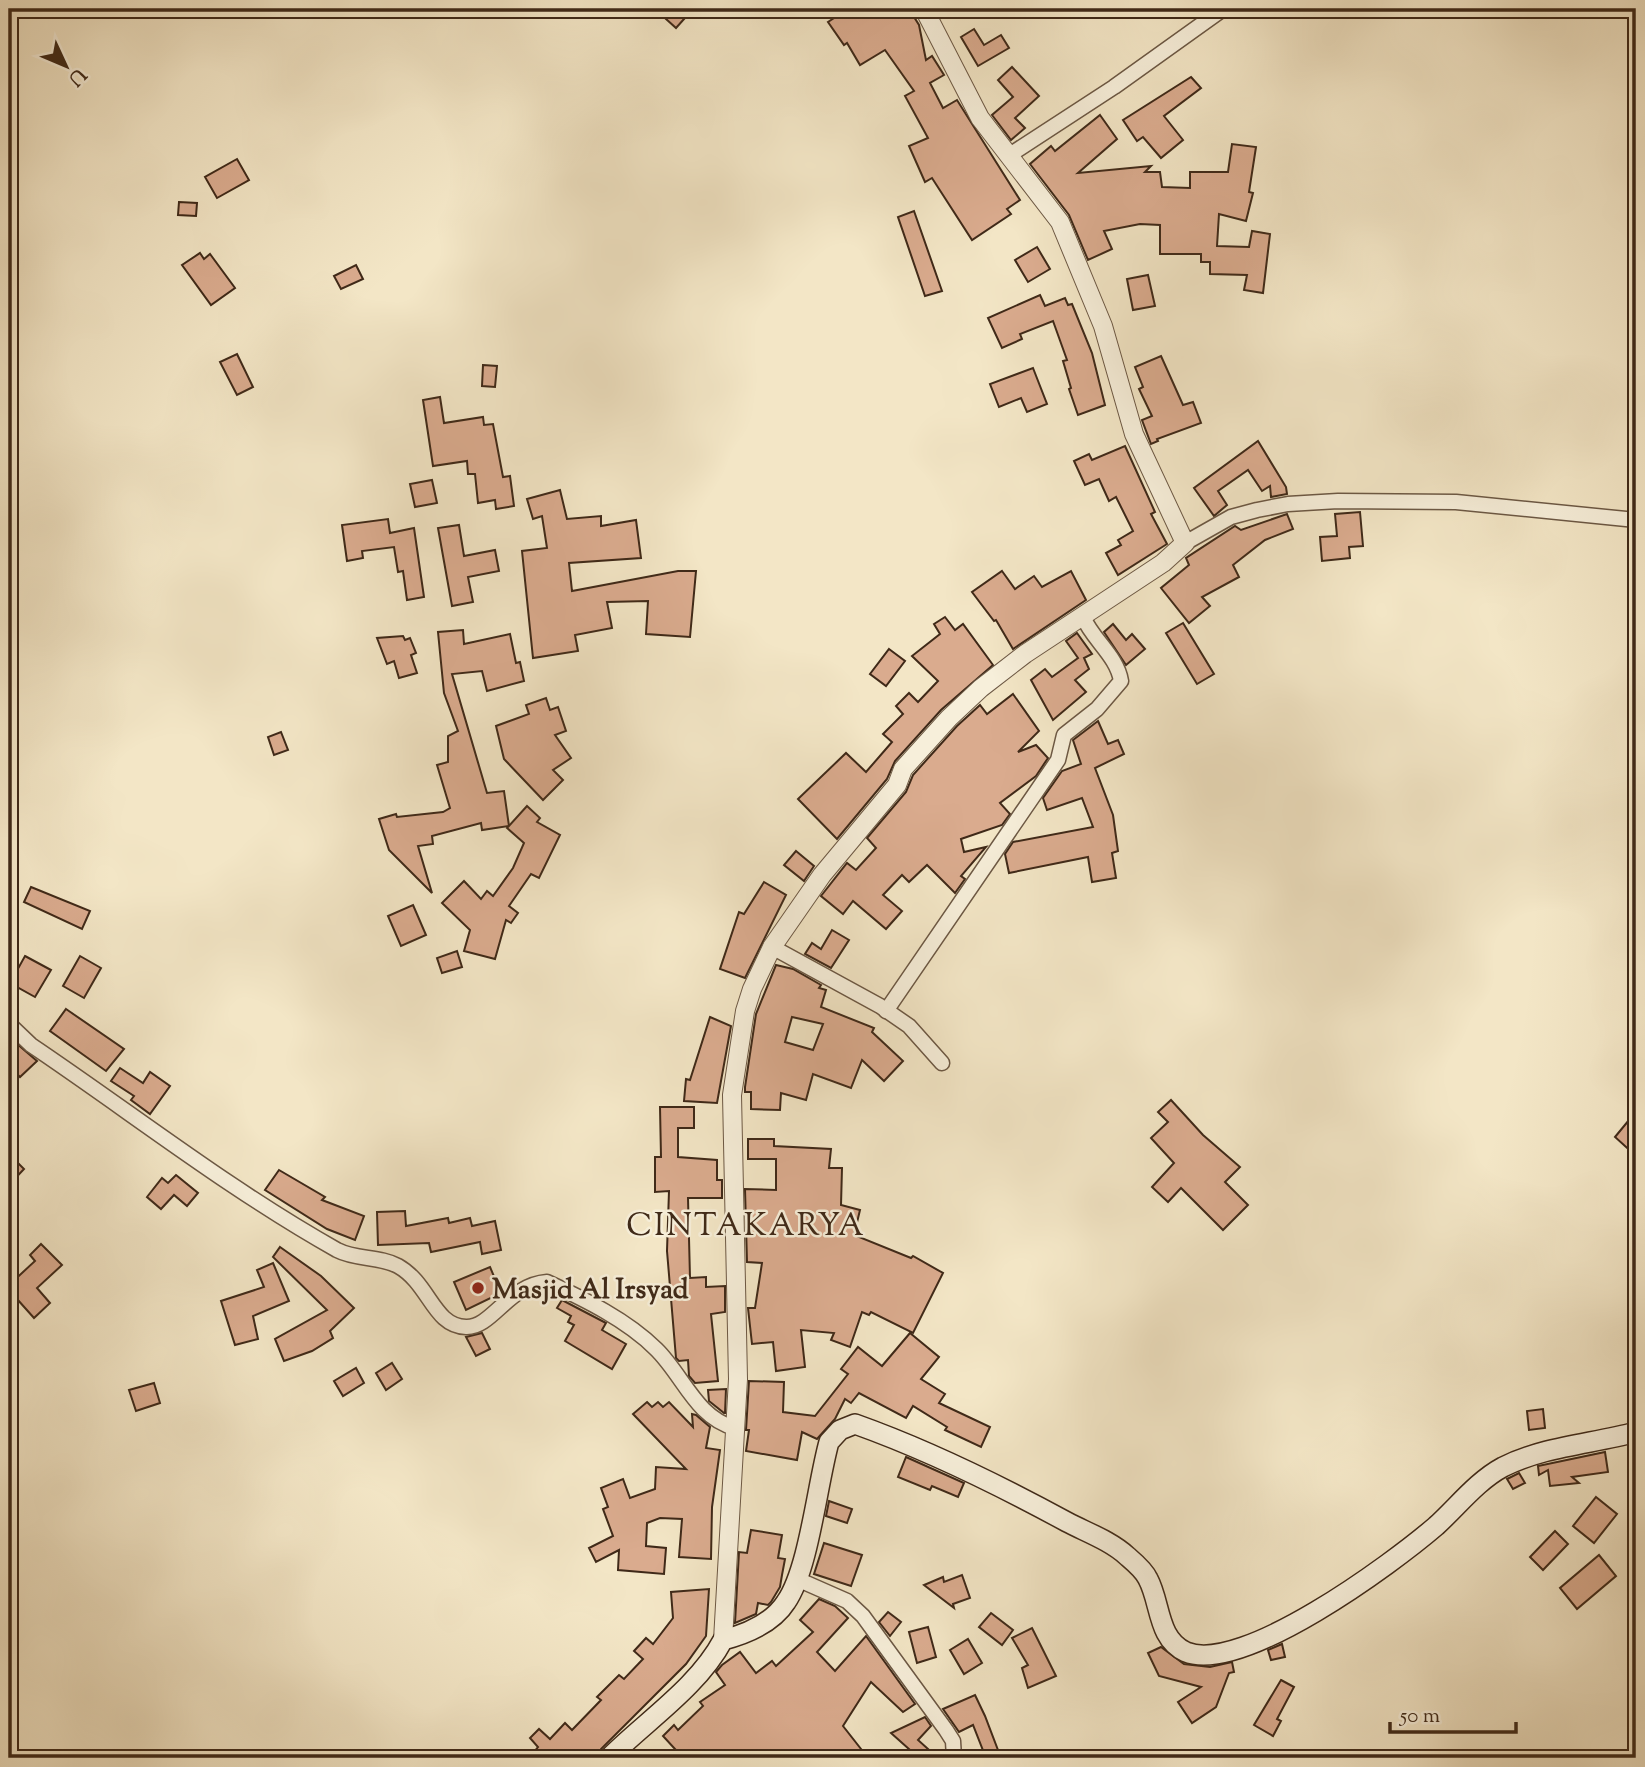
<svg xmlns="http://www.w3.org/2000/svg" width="1645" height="1767" font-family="'Sorts Mill Goudy',serif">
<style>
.building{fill:#daab8e;stroke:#3f2918;stroke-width:2;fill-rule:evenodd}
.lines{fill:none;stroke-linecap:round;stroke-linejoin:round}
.minor-casing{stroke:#6c5844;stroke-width:17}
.tertiary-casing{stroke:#6c5844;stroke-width:20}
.secondary-casing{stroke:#3f2918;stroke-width:22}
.minor{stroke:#f7efda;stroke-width:14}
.tertiary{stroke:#f7efda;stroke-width:18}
.secondary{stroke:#f7efda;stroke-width:19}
.poi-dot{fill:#8f2418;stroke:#f7efda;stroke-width:2.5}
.labels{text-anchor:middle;stroke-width:5;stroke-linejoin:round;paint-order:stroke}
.poi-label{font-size:28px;font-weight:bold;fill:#3f2918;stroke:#f7efda;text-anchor:start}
.quarter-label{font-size:32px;letter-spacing:2px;fill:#3f2918;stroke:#f7efda}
</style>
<rect width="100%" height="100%" fill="#f3e6c6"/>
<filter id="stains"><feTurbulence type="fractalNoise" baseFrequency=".00286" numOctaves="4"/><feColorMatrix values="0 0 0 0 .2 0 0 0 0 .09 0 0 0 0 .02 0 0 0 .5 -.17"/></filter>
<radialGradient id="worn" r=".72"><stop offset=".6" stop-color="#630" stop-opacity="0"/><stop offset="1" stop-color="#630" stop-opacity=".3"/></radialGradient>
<g class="building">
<polygon points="655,9 693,9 676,28"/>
<polygon points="848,9 909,9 919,25 926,60 932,56 944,75 930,83 943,108 957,100 1020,200 1007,209 1011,214 972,240 932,178 925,182 909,146 928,138 905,96 914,91 885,50 860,65 847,43 844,45 828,22"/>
<polygon points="974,29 984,45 1001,35 1009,48 978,66 961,37"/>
<polygon points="1012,67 1039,96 1015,118 1025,128 1011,140 992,115 1013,97 998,80"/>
<polygon points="1191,77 1201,88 1164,116 1183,140 1161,158 1143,137 1137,141 1123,120"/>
<polygon points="1100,115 1117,139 1078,173 1151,166 1145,172 1160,172 1162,187 1190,188 1190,172 1228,172 1232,144 1256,147 1249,192 1253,193 1246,221 1219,214 1217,246 1249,247 1252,231 1270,234 1263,293 1244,290 1247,275 1210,274 1210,262 1201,262 1201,254 1160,254 1160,225 1140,224 1104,231 1112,249 1088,260 1069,215 1030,164 1051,146 1055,151"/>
<polygon points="237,159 249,180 217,198 205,177"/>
<polygon points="179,202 197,203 196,216 178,215"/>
<polygon points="914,211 942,291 925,296 898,217"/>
<polygon points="1037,247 1050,269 1028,282 1015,260"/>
<polygon points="200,253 204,259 210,254 235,288 211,305 182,265"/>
<polygon points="356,265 363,279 341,289 334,276"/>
<polygon points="1148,275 1155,306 1133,310 1127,279"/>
<polygon points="1040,295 1045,306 1065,298 1068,305 1072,304 1092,353 1105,405 1078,415 1069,389 1071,388 1063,361 1067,360 1053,321 1020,334 1022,339 1002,348 988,318"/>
<polygon points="237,354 253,387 237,395 220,362"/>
<polygon points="1161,356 1183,405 1193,402 1201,423 1157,439 1158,441 1151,444 1142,420 1152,416 1139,389 1143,387 1135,367"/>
<polygon points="483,365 497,366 495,387 482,386"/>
<polygon points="1033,368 1047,404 1027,412 1021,398 999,407 990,384"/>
<polygon points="440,397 444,423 483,417 484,425 493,424 503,477 510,476 514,506 496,509 495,500 478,503 475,474 468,474 467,461 433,466 423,400"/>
<polygon points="1258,441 1286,487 1287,494 1271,497 1270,486 1262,491 1248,470 1218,491 1227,505 1214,516 1194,488"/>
<polygon points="1125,446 1155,512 1151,514 1167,544 1118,575 1106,553 1121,545 1118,540 1133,531 1116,497 1109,501 1099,479 1085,485 1074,461 1089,454 1092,460"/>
<polygon points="432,480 437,503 415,507 410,484"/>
<polygon points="560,490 567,519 601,516 601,526 636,520 641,558 569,563 572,591 678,571 696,571 690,637 646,634 648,601 607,602 612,628 575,635 578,651 533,658 522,551 547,548 542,516 533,519 527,499"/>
<polygon points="1360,512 1363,546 1349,547 1350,558 1322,561 1320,537 1337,536 1335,514"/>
<polygon points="1287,514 1293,529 1265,540 1233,565 1239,577 1202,597 1210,606 1189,623 1161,588 1189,565 1186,558 1235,526 1241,530"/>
<polygon points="388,519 390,533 414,528 424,597 407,600 403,571 398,572 394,547 362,551 363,558 347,561 342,525"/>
<polygon points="459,525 464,556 495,550 499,571 468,577 473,602 452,606 438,528"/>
<polygon points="1002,571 1015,589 1034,576 1042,587 1071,571 1086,600 1013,649 996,620 994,621 972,592"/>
<polygon points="945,617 955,630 963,624 993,665 941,710 895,761 887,779 837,839 798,799 846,753 866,772 892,742 883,734 903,714 896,706 909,693 918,702 938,681 912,656 940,634 934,624"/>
<polygon points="1183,623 1214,674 1197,684 1166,633"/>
<polygon points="1113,624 1126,640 1132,634 1145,649 1126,665 1104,632"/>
<polygon points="463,630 464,644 510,634 516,663 520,662 524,681 487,691 482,671 452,674 487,793 504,791 509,826 482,830 481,823 432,836 433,844 418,846 432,893 389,850 379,819 396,814 397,817 443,812 450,808 437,765 448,762 448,736 458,731 444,693 438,632"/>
<polygon points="1077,633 1092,654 1084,658 1089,669 1075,680 1086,692 1053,720 1031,680 1045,669 1052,677 1078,658 1066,641"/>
<polygon points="403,636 405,640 410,638 416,653 411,655 417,673 399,678 394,661 387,664 377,638"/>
<polygon points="889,649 905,661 886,686 870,674"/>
<polygon points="1013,694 1039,731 1018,752 1036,745 1048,758 1036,776 1000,803 1010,814 1002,825 961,839 964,852 986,847 961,876 965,879 955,893 927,865 909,882 902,875 883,895 902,911 886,929 853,901 843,914 821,896 847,863 856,870 876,848 867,838 906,792 913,775 957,726 980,705 987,714"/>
<polygon points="546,698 550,710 558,707 566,731 555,735 571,758 553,770 563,780 543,800 504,759 496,726 529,714 526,705"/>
<polygon points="1098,721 1108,744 1118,740 1124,754 1095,768 1113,815 1118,851 1112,853 1116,878 1092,882 1088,857 1009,873 1005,854 1013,842 1093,827 1082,798 1047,810 1043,798 1062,771 1081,764 1073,740"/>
<polygon points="281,732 288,750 274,755 268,737"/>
<polygon points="527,806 540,818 537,822 560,835 539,878 531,874 509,906 518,913 511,923 506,920 495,959 464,951 470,930 442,903 464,881 481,899 487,891 493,896 513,868 524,843 507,828"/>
<polygon points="796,851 814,866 804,881 784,865"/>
<polygon points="764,882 786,895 745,978 720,969 739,912 744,914"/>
<polygon points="31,887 90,911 82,929 24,902"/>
<polygon points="413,905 426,935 401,946 388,916"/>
<polygon points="832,930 849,940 831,968 805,954 812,943 821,949"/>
<polygon points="457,951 462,967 442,973 437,958"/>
<polygon points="25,956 51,970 35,997 10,983"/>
<polygon points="80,956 101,968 84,998 63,986"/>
<path d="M776 965 793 969 821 985 819 988 826 990 821 1007 874 1028 872 1032 903 1061 884 1081 862 1060 851 1088 813 1074 806 1100 781 1093 780 1110 751 1109V1092H745V1087L756 1014ZM792 1017 823 1024 813 1050 785 1042Z"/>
<polygon points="66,1009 124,1049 106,1071 50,1031"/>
<polygon points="710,1017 731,1026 717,1103 684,1101 686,1079 690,1080"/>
<polygon points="9,1037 37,1061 20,1077 9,1066"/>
<polygon points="120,1068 143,1083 150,1072 170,1086 150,1114 131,1100 134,1096 111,1081"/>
<polygon points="1171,1100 1203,1135 1240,1167 1225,1182 1248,1205 1223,1230 1181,1188 1168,1202 1152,1187 1174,1163 1151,1138 1168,1122 1158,1112"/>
<polygon points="660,1107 694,1107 694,1128 678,1128 678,1157 717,1160 717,1180 722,1180 722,1198 688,1198 690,1278 706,1277 706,1287 725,1286 725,1312 711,1314 718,1381 695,1383 689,1376 688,1360 679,1361 676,1358 667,1251 669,1191 655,1192 655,1157 661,1157"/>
<polygon points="1629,1120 1636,1126 1636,1156 1615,1137"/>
<polygon points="748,1139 774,1139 774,1146 831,1149 829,1168 842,1168 841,1205 860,1210 854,1235 911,1258 913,1256 943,1273 913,1333 871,1312 869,1315 862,1312 850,1347 831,1340 834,1333 801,1330 805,1367 776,1371 773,1342 752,1344 748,1308 755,1308 762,1263 747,1262 745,1189 776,1190 776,1159 748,1159"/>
<polygon points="9,1154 24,1169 9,1185"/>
<polygon points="279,1170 325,1197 322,1200 364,1216 355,1240 327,1229 265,1190"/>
<polygon points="176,1175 198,1193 187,1206 174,1195 161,1209 147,1197 162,1178 168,1183"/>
<polygon points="405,1211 406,1226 448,1218 449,1223 470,1218 472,1226 495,1221 501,1250 482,1254 480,1242 431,1252 429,1243 378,1245 377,1212"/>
<polygon points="41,1244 62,1265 37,1288 50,1303 34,1318 9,1290 9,1285 35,1261 30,1255"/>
<polygon points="280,1247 321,1276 354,1308 330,1331 333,1338 312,1351 284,1361 275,1339 327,1310 273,1257"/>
<polygon points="273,1263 289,1301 253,1316 258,1339 235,1345 221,1301 264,1287 257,1270"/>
<polygon points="490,1267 501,1293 466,1310 454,1282"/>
<polygon points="562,1300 606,1323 602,1330 626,1344 612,1369 565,1341 574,1325 568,1322 571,1316 557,1308"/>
<polygon points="482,1333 490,1349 476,1356 466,1337"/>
<polygon points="910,1333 939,1357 921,1379 945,1394 939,1403 990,1427 981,1447 945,1430 947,1427 913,1406 906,1418 859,1393 851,1403 845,1399 835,1419 817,1439 802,1432 797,1460 746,1451 749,1430 746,1430 749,1381 784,1382 783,1412 815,1416 848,1374 841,1369 858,1347 882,1366"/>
<polygon points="392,1363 402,1379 386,1390 376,1373"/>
<polygon points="356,1368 364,1383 343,1396 334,1381"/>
<polygon points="154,1383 160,1403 136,1411 129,1390"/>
<polygon points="726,1389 725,1413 724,1413 709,1401 708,1390"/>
<polygon points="647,1402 652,1407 658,1402 663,1407 669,1402 693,1427 692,1414 696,1415 710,1427 706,1448 720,1450 712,1507 711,1559 679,1557 682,1519 660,1518 647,1523 646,1546 666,1548 664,1574 618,1570 619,1550 596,1562 589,1548 613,1536 603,1509 608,1507 601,1488 623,1479 630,1498 655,1489 656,1467 686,1469 633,1414"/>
<polygon points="1543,1409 1545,1428 1529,1430 1527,1411"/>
<polygon points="1605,1452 1608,1472 1572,1477 1579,1483 1550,1486 1548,1470 1539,1475 1538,1466"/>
<polygon points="906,1457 964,1483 958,1497 932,1486 930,1490 898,1477"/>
<polygon points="1519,1473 1525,1483 1513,1489 1507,1479"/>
<polygon points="1596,1497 1617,1514 1594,1543 1573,1526"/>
<polygon points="829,1501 852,1509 847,1523 826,1516"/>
<polygon points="751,1530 782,1535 778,1558 785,1559 782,1575 780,1587 771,1602 768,1605 758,1603 756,1614 735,1623 739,1552 747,1553"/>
<polygon points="1555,1531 1568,1544 1543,1570 1530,1557"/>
<polygon points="824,1543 862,1555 851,1586 814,1574"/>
<polygon points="1599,1555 1616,1576 1577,1609 1560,1588"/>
<polygon points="962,1575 970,1598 953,1604 954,1608 924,1585 943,1577 944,1582"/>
<polygon points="709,1589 706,1636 686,1664 601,1749 596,1758 540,1758 534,1752 538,1747 530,1738 539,1729 550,1739 565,1723 572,1730 601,1700 597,1697 619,1675 624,1679 643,1659 634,1651 646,1638 653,1644 673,1618 671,1592"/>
<polygon points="819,1599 835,1606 848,1618 817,1652 835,1671 866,1636 915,1704 903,1712 871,1682 843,1726 861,1749 848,1758 666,1758 675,1749 663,1736 674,1725 678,1730 703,1706 700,1702 725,1685 716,1672 722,1665 740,1652 756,1673 772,1661 776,1666 813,1632 800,1620"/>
<polygon points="888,1612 901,1622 890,1636 879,1622"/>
<polygon points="991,1613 1013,1630 1002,1645 979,1627"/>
<polygon points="928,1627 936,1657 917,1663 909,1632"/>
<polygon points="1032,1628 1056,1676 1028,1688 1022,1668 1028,1665 1012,1638"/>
<polygon points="968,1639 982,1663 964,1674 950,1650"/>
<polygon points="1282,1644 1285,1657 1271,1660 1268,1650"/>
<polygon points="1161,1647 1184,1664 1210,1667 1232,1662 1234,1672 1229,1673 1216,1707 1192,1723 1178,1702 1201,1687 1159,1676 1148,1653"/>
<polygon points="1281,1680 1294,1687 1277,1719 1281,1721 1273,1736 1254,1725"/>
<polygon points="975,1695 985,1716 1001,1758 986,1758 973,1725 959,1732 943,1709"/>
<polygon points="925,1717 931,1726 918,1740 938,1758 919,1758 891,1733"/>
</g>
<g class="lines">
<defs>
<g id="minor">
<polyline points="1008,156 1114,87 1223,9"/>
<polyline points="1185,543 1231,517 1257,510 1288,504 1338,501 1456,502 1636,520"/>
<polyline points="772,947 880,1006 909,1026 942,1063"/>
<path d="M886 1011 1058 760 1064 735 1097 709 1121 681C1117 656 1093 640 1083 617"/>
<path d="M9 1024 31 1045C132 1113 230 1190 337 1250 356 1260 380 1256 398 1266 430 1284 433 1326 466 1327 492 1328 508 1285 547 1282 584 1299 627 1320 656 1349 683 1375 696 1418 735 1428"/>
<polyline points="797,1579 847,1601 863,1616 946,1730 953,1741 954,1758"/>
</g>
<polyline id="tertiary" points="723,1640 738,1379 732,1095 745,1011 752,989 772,947 822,875 897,785 903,769 949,718 981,688 1025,654 1163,563 1185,543 1134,434 1103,326 1060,222 980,118 924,9"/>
<path id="secondary" d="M609 1758C646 1721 698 1687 723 1640 746 1634 772 1624 786 1602 809 1569 817 1485 829 1442L840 1430 855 1424C928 1450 999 1485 1067 1522 1086 1532 1111 1541 1127 1556 1134 1562 1144 1570 1148 1579 1161 1603 1157 1639 1186 1652 1242 1675 1393 1563 1436 1526 1458 1506 1477 1481 1503 1467 1545 1446 1592 1444 1636 1432"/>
</defs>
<use href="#minor" class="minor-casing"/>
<use href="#tertiary" class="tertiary-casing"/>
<use href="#secondary" class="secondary-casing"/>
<use href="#minor" class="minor"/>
<use href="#tertiary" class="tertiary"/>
<use href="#secondary" class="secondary"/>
</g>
<circle class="poi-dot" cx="478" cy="1288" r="7"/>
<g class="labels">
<g class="poi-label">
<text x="492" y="1298">Masjid Al Irsyad</text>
</g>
<g class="quarter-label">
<text x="746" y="1235">CINTAKARYA</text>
</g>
</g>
<rect width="1645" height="1767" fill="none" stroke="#f3e6c6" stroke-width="35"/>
<rect x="10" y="10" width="1624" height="1746" fill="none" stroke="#3f2918" stroke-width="3.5"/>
<rect x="18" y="18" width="1610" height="1732" fill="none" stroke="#3f2918" stroke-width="2"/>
<g transform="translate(66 66) rotate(134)" stroke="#f7efda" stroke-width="5" paint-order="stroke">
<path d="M0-5L12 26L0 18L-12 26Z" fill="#3f2918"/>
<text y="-10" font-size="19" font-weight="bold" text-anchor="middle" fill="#3f2918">U</text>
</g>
<path d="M1390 1722v10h126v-10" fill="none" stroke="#3f2918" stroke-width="3.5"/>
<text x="1400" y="1722" font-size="21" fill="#3f2918" stroke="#f7efda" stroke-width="5" paint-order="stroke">50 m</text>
<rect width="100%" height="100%" filter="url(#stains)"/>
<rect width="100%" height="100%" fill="url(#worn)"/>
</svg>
